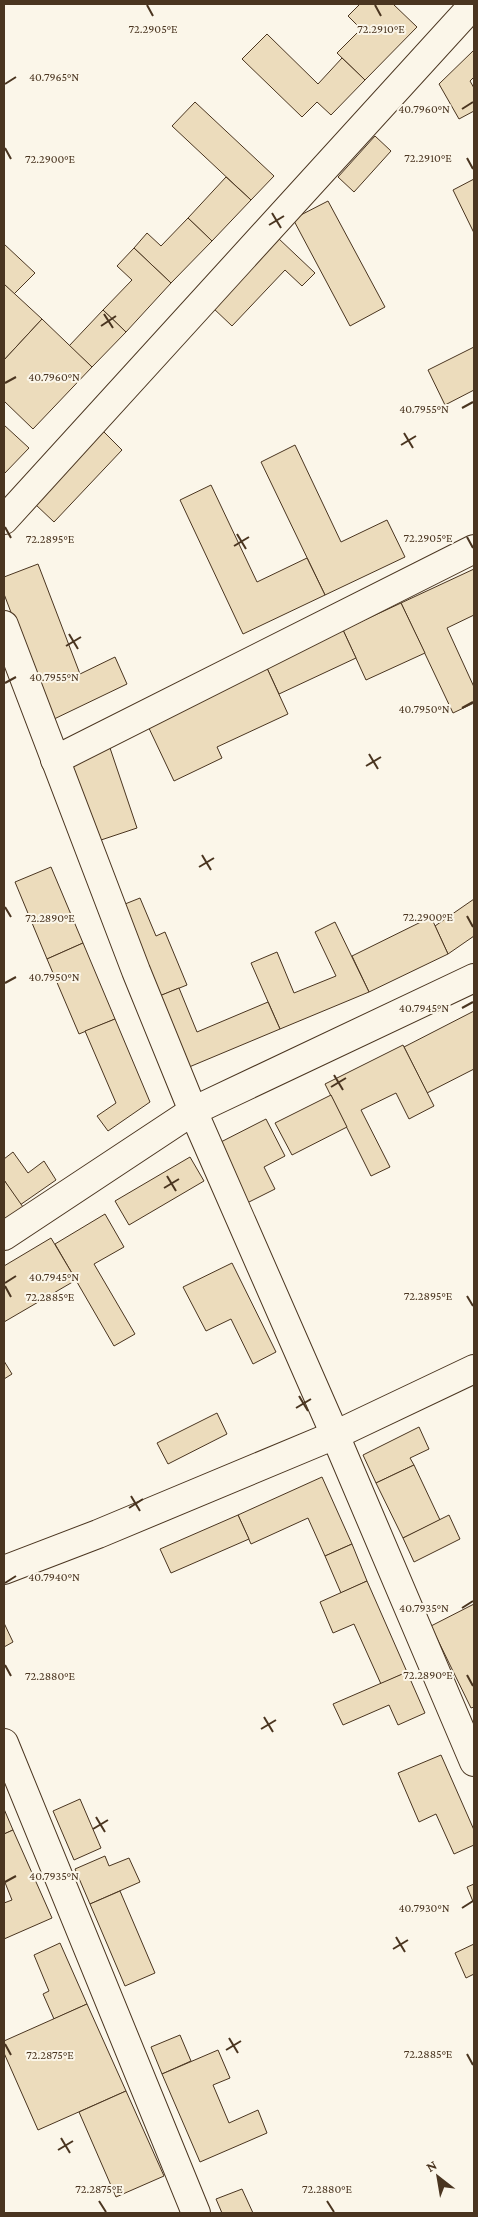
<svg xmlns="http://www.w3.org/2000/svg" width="478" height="2217" font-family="'Crimson Pro',serif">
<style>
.building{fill:#ecdcbc;stroke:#4a3520}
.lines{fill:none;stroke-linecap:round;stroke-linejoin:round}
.street-casing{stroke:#4a3520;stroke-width:30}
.secondary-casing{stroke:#4a3520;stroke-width:30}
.street{stroke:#fbf6e9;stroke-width:28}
.secondary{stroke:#fbf6e9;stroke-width:28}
.ticks{fill:none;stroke:#4a3520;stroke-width:2}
.ticks-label{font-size:12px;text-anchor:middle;fill:#4a3520;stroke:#fbf6e9;stroke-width:4;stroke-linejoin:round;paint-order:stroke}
</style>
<rect width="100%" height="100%" fill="#fbf6e9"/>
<g class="building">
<polygon points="360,4 393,4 417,27 365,80 337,53 361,29 348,16"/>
<polygon points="267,34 318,84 342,58 365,80 331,115 317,102 302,117 242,59"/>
<polygon points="474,50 474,77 470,81 474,88 474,111 459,119 439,84"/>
<polygon points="195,102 274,176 251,200 172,126"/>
<polygon points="375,136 391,151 354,192 338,177"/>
<polygon points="226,177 251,200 212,241 188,218"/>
<polygon points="474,179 474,233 453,190"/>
<polygon points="328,201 385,307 350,326 293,219"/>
<polygon points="188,218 212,241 171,283 134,248 147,233 161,246"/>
<polygon points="278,238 315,273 302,286 285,270 232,326 212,307"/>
<polygon points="4,244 35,273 14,294 4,284"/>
<polygon points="134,248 171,283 126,332 103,310 132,280 117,266"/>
<polygon points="4,284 42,319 4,360"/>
<polygon points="103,310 126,332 92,367 69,346"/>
<polygon points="42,319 92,367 33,429 4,401 4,360"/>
<polygon points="474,347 474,390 445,405 428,370"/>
<polygon points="4,425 29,448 4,474"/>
<polygon points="103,431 122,450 54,522 35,504"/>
<polygon points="295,445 341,542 387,520 405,557 325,595 261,462"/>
<polygon points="211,485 257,582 307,558 325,595 243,634 180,500"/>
<polygon points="38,564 80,674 115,657 127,684 52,720 4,594 4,577"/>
<polygon points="474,569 474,615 447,628 474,687 474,703 453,713 401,603"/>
<polygon points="401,603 425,653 366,680 343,630"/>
<polygon points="343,630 356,658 279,694 266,666"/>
<polygon points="266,666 288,714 217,747 222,758 174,781 146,722"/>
<polygon points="109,745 137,828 92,843 65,760"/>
<polygon points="51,867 83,943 47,959 15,882"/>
<polygon points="140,898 156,936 165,932 187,985 152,999 115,908"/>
<polygon points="474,899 474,936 448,954 435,926"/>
<polygon points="431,917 448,954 369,992 352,956"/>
<polygon points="335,922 369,992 280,1029 251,963 277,952 294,993 336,976 315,932"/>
<polygon points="83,943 115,1019 79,1034 47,959"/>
<polygon points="179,988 197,1032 268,1002 280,1029 182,1070 152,999"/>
<polygon points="474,1011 474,1069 427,1093 404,1047"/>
<polygon points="115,1019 150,1102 108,1131 97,1116 116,1103 85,1031"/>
<polygon points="403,1045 434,1106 409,1119 396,1093 361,1110 390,1167 371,1176 325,1084"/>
<polygon points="331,1095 347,1127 292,1155 275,1123"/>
<polygon points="266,1119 285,1156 264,1167 275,1189 245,1204 215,1145"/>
<polygon points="13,1152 28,1173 44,1161 56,1180 20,1205 4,1180 4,1159"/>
<polygon points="190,1157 204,1181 129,1225 115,1201"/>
<polygon points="4,1180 23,1207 4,1220"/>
<polygon points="105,1214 124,1247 94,1264 135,1334 114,1346 55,1244"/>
<polygon points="51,1238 76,1280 4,1322 4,1266"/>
<polygon points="232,1263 276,1352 253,1364 231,1319 206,1331 183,1287"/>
<polygon points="4,1361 12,1374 4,1379"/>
<polygon points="217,1413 227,1434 168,1464 157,1443"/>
<polygon points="419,1427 429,1449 410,1458 414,1465 376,1483 363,1455"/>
<polygon points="414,1465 440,1520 403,1538 376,1483"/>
<polygon points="322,1477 352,1544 325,1556 308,1518 251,1544 238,1515"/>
<polygon points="238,1515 249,1539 171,1573 160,1549"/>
<polygon points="449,1515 460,1539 414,1562 403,1538"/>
<polygon points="352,1544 367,1581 341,1593 325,1556"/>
<polygon points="367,1581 407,1672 381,1684 354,1624 333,1633 320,1602"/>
<polygon points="474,1604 474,1707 471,1708 431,1626"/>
<polygon points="4,1623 13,1642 4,1647"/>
<polygon points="407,1672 425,1713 398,1725 389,1705 343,1725 333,1704"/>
<polygon points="441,1755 474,1830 474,1845 454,1854 436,1814 419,1822 398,1773"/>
<polygon points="80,1799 101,1848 74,1860 53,1811"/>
<polygon points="4,1809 13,1830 4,1834"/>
<polygon points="13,1830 52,1918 4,1939 4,1903 12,1900 4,1880 4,1834"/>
<polygon points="105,1856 109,1866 129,1858 140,1882 90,1904 75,1869"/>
<polygon points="474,1884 474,1904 467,1887"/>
<polygon points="120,1891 155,1973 125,1986 90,1904"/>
<polygon points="60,1943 87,2004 54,2019 43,1994 49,1991 34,1955"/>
<polygon points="474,1944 474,1974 466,1978 455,1953"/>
<polygon points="87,2004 126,2091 38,2130 4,2053 4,2041"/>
<polygon points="180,2035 191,2061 162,2074 151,2047"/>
<polygon points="218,2050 230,2078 213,2085 229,2123 258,2110 267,2133 200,2162 162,2074"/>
<polygon points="126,2091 164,2176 116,2197 79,2112"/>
<polygon points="242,2189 253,2213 222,2213 216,2199"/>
</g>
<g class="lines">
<defs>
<g id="street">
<polyline points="4,520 474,4"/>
<polyline points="55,760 474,549"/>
<polyline points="4,1236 193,1111 474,978"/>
<polyline points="4,1570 98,1534 335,1435 474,1369"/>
<polyline points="4,1743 196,2213"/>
</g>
<polyline id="secondary" points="4,625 136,971 193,1111 335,1435 474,1762"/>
</defs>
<use href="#street" class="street-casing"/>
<use href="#secondary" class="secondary-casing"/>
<use href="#street" class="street"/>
<use href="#secondary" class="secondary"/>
</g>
<path class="ticks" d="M147 5 153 16M375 5 381 16M5 84 16 77M462 109 473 102M5 148 11 159M467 158 473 169M272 213 281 228M269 225 284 216M104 314 113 328M101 326 116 316M5 383 16 377M462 408 473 402M404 433 413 448M401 445 416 436M5 527 11 538M237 534 246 549M467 537 473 548M234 546 249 537M69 634 78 649M66 646 81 637M5 683 16 677M462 708 473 702M369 754 378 769M366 766 381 757M202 855 211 870M199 867 214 858M5 907 11 917M467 916 473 927M5 983 16 977M462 1008 473 1002M334 1075 343 1090M331 1087 346 1078M167 1176 176 1191M164 1188 179 1179M5 1283 16 1276M5 1286 11 1297M467 1296 473 1306M299 1396 308 1411M296 1408 311 1399M131 1496 140 1511M129 1508 143 1499M5 1583 16 1576M462 1608 473 1601M5 1665 11 1676M467 1675 473 1686M264 1717 273 1732M261 1729 276 1720M96 1817 105 1832M93 1829 108 1820M5 1882 16 1876M462 1908 473 1901M396 1937 405 1952M393 1949 408 1940M229 2038 238 2053M5 2044 11 2055M226 2050 241 2041M467 2054 473 2065M61 2138 70 2153M58 2150 73 2141M99 2201 106 2212M327 2201 334 2212"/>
<g class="ticks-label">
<text x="153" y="33">72.2905°E</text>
<text x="381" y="33">72.2910°E</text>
<text x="54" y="81">40.7965°N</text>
<text x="424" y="113">40.7960°N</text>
<text x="428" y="162">72.2910°E</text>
<text x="50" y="163">72.2900°E</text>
<text x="54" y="381">40.7960°N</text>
<text x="424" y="413">40.7955°N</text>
<text x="428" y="542">72.2905°E</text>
<text x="50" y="543">72.2895°E</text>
<text x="54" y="681">40.7955°N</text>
<text x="424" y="713">40.7950°N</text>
<text x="428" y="921">72.2900°E</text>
<text x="50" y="922">72.2890°E</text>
<text x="54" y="981">40.7950°N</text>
<text x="424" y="1012">40.7945°N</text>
<text x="54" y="1281">40.7945°N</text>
<text x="428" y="1300">72.2895°E</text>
<text x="50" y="1301">72.2885°E</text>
<text x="54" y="1581">40.7940°N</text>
<text x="424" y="1612">40.7935°N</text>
<text x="428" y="1679">72.2890°E</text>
<text x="50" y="1680">72.2880°E</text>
<text x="54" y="1880">40.7935°N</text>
<text x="424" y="1912">40.7930°N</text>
<text x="428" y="2058">72.2885°E</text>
<text x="50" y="2059">72.2875°E</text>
<text x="99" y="2193">72.2875°E</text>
<text x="327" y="2193">72.2880°E</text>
</g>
<rect width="478" height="2217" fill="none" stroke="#4a3520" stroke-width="10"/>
<g transform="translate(438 2177) rotate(329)" stroke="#fbf6e9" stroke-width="4" paint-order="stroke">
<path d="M0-4L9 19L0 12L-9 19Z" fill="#4a3520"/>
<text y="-8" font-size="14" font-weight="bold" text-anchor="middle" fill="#4a3520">N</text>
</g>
</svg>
